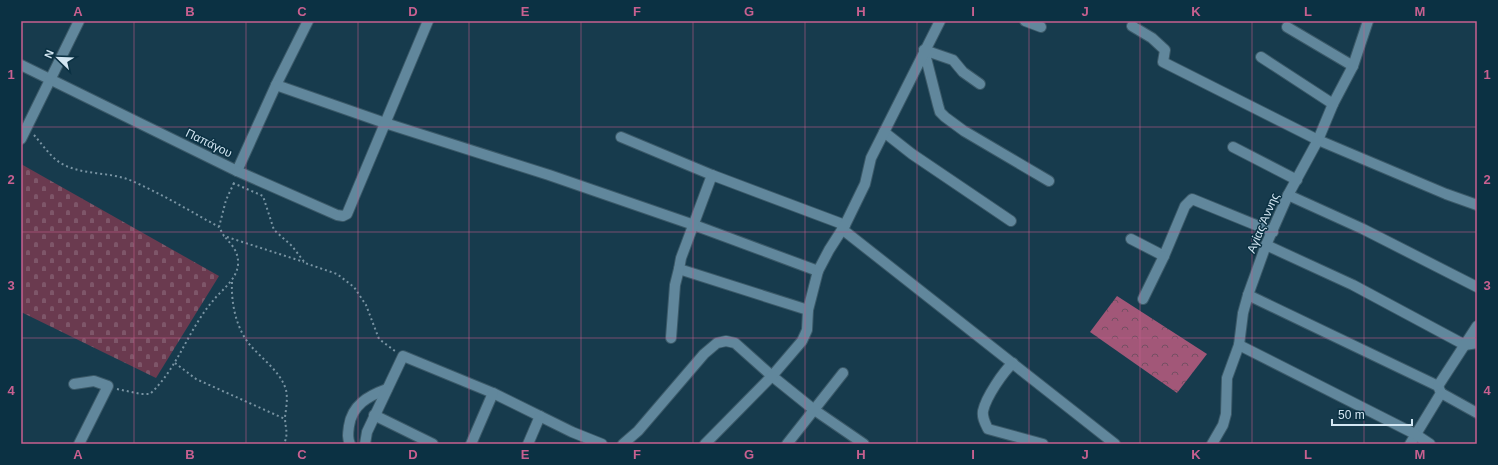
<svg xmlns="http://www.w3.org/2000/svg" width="1498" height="465" font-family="Arial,sans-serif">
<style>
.forest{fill:url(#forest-crowns)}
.cemetery{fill:url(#cemetery-stones)}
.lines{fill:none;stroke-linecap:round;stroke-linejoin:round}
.minor-casing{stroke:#3b5968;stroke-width:12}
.tertiary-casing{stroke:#3b5968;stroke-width:12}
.path{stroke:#7893a2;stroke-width:2;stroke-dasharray:2 3;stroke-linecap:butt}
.minor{stroke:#61879c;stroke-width:10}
.tertiary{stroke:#61879c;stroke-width:10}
.grid{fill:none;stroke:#c86090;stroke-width:1;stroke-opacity:0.55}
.labels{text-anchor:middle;stroke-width:3;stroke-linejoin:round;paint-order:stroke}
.street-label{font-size:12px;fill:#d3e6f2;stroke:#0b3143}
.neatline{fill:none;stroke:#c86090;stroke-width:1.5}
.grid-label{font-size:13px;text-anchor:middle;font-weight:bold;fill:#c86090}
</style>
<defs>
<pattern id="forest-crowns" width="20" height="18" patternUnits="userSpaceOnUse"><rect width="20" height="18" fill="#a25778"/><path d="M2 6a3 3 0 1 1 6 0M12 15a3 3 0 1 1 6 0" fill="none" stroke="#754f63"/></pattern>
<pattern id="cemetery-stones" width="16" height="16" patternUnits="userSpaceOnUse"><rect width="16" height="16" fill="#6a3a4f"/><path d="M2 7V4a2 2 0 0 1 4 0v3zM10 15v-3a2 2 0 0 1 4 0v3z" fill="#7e5669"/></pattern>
</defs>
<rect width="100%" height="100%" fill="#173b4d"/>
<polygon class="forest" points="1117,296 1207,354 1177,393 1090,332"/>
<polygon class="cemetery" points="21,164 219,276 156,378 21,312"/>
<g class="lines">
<defs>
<g id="minor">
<polyline points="1025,21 1041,27"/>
<polyline points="1132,26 1152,38 1165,50 1163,62 1318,140 1446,194 1477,205"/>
<polyline points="1287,27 1353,66"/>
<polyline points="924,50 938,105 940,112 945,117 964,131 1049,181"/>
<polyline points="924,50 953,60 963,72 980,84"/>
<polyline points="1261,57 1333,104"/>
<polyline points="21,65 237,171 276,85 308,21"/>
<polyline points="276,85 385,123 549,175 694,225 818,271"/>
<polyline points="884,132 912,154 1011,221"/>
<polyline points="621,137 712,175"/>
<polyline points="21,139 79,21"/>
<polyline points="1233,147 1297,180"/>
<polyline points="237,171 337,215 343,216 347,214 428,21"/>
<polyline points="1288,195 1363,229 1477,287"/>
<polyline points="842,229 1115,444"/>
<polyline points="1131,239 1164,256 1185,206 1192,199 1273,232"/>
<polyline points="1266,245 1353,285 1465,345 1477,343"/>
<polyline points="1248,295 1438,386 1441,393 1410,444"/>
<polyline points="1143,299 1164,256"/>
<polyline points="808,310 679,269 681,258 712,175 845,225"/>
<polyline points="671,338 675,285 679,269"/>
<polyline points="1239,345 1415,434 1430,444"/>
<path d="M1013 363C1003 372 986 397 983 411 982 418 985 423 988 429L1043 444"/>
<polyline points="74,384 94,381 108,386 79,444"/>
<polyline points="1438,386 1477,326"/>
<polyline points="1441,393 1477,413"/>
<polyline points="374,415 433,444"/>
<path d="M350 444C347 438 348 433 349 426 352 405 368 396 387 389"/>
<polyline points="365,444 367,432 403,356 493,393 572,432 602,444"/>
<polyline points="471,444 493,393"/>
<polyline points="528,444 540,416"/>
<polyline points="623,444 638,431 704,354 717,343 726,341 735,343 772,376 813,409 864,444"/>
<polyline points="705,444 772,376 802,341 807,330 808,310 818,271 829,250 845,225 865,184 871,158 940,21"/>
<polyline points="787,444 843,373"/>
</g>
<polyline id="tertiary" points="1212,444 1223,425 1226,414 1227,378 1239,345 1243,313 1248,295 1266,245 1288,195 1318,140 1333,104 1353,66 1368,21"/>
</defs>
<use href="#minor" class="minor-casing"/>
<use href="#tertiary" class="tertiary-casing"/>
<g class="path">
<path d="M34 135C42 144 49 155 59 162 80 176 110 171 132 181 162 194 190 211 219 227"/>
<polyline points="233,183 263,196 274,230 292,246 305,263 337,274 354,287 366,305 379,339 395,351"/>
<polyline points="234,183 226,200 219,227 224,236 304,262"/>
<path d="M232 282C231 303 236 328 250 345 262 359 281 372 286 390 288 399 286 409 285 417 285 429 289 432 284 444"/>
<polyline points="175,363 196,379 285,419"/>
<path d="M117 389 141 394H150C178 368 188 330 212 302 221 290 236 281 238 265 239 252 232 245 224 236"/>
</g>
<use href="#minor" class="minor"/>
<use href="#tertiary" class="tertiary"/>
</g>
<path class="grid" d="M134 21V444M246 21V444M358 21V444M469 21V444M581 21V444M693 21V444M805 21V444M917 21V444M1029 21V444M1140 21V444M1252 21V444M1364 21V444M21 127H1477M21 232H1477M21 338H1477"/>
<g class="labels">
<g class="street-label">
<text transform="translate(209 143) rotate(26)" y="4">Παπάγου</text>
<text transform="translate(1263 223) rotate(-67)" y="4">Αγίας Άννης</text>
</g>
</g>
<rect width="1498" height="465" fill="none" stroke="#0b3143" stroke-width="44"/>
<g transform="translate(58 58) rotate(293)" stroke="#0b3143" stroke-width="3" paint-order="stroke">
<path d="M0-3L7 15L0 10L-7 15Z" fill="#d3e6f2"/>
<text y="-6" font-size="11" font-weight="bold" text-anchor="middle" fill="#d3e6f2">N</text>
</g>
<path d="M1332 419v6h80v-6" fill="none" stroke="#d3e6f2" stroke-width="2"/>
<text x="1338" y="419" font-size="12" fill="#d3e6f2" stroke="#0b3143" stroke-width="3" paint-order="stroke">50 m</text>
<rect x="22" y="22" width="1454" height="421" class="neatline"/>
<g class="grid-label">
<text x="78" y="16">A</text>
<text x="190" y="16">B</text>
<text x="302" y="16">C</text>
<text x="413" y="16">D</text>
<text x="525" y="16">E</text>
<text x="637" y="16">F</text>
<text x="749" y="16">G</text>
<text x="861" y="16">H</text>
<text x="973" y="16">I</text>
<text x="1085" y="16">J</text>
<text x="1196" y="16">K</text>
<text x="1308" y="16">L</text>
<text x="1420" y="16">M</text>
<text x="11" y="79">1</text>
<text x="1487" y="79">1</text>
<text x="11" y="184">2</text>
<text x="1487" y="184">2</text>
<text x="11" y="290">3</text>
<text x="1487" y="290">3</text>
<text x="11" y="395">4</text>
<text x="1487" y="395">4</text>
<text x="78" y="459">A</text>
<text x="190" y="459">B</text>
<text x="302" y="459">C</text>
<text x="413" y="459">D</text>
<text x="525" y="459">E</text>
<text x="637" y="459">F</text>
<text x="749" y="459">G</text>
<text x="861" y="459">H</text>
<text x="973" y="459">I</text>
<text x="1085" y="459">J</text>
<text x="1196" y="459">K</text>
<text x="1308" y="459">L</text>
<text x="1420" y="459">M</text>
</g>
</svg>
